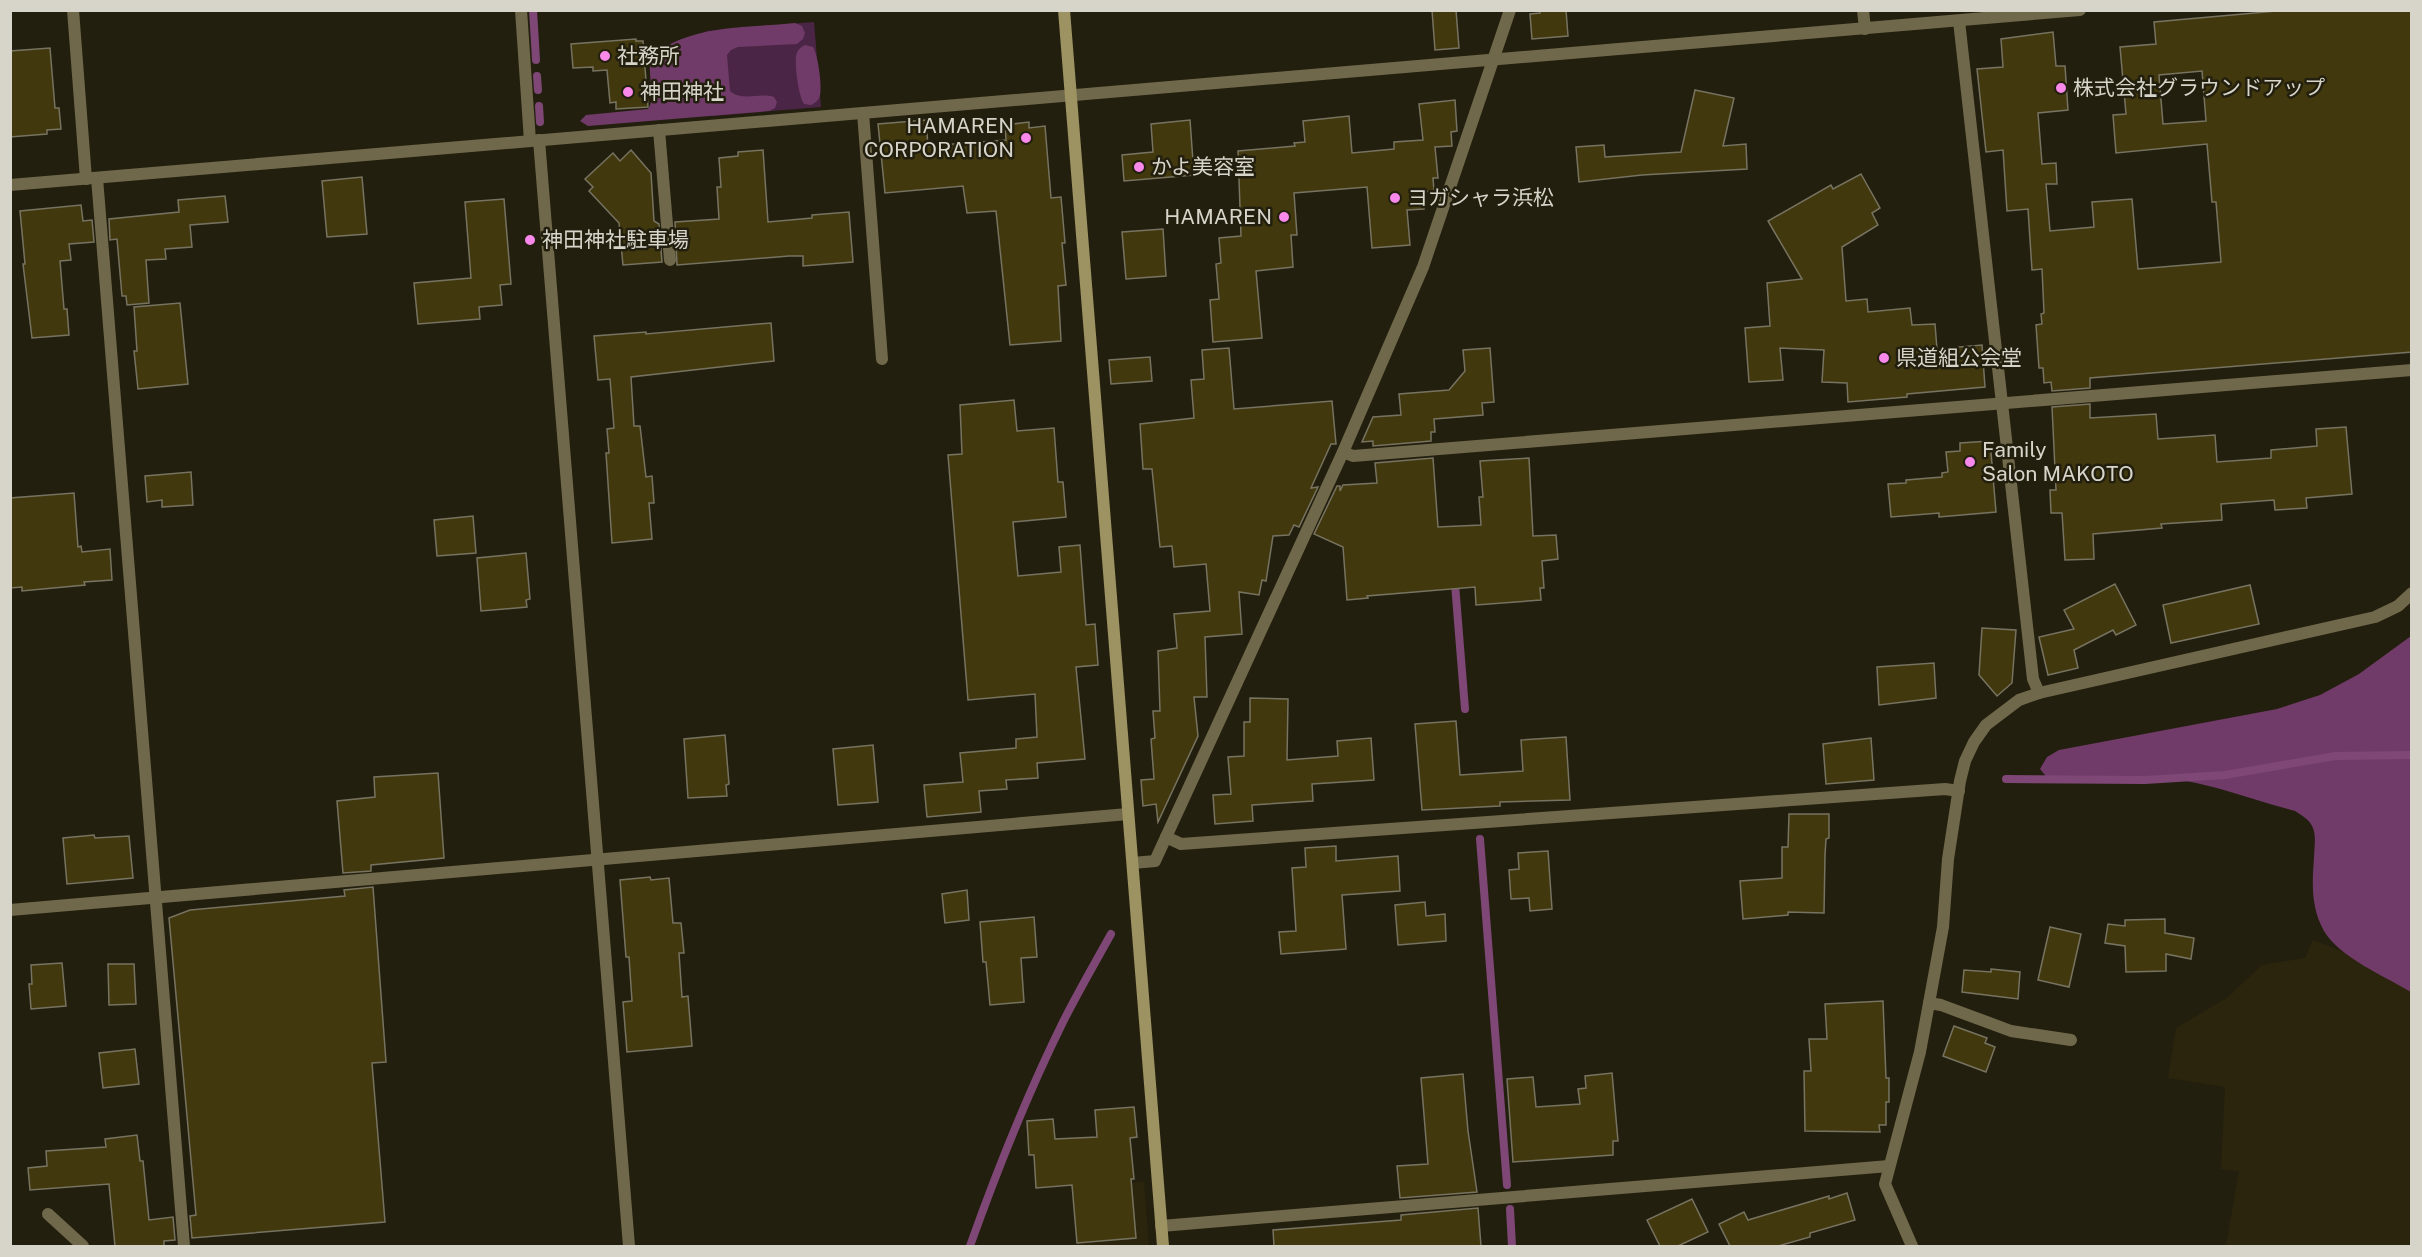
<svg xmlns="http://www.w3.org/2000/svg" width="2422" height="1257" font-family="'Public Sans','Noto Sans JP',sans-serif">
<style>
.built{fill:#2b250d}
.green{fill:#4b2546}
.forest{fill:#703b69}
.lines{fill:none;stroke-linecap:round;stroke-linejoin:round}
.stream{stroke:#7e4776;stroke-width:8}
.building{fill:#41380e;stroke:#777360;stroke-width:1.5;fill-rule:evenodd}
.street{stroke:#6f684a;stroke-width:12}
.secondary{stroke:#9d9261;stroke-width:12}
.poi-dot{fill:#f888ea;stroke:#231f0e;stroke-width:2}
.labels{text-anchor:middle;stroke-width:5;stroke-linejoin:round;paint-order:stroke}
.poi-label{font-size:21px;fill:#d7d5ca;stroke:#231f0e;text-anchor:start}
</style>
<rect width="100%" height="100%" fill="#231f0e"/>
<g class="built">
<polygon points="2313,940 2343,952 2411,992 2411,1246 2226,1246 2239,1171 2221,1169 2225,1087 2168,1078 2176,1028 2228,997 2262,965 2305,958"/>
<polygon points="1144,1182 1149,1246 1077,1246 1072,1188"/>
</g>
<polygon class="green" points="814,22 821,107 711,116 706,31"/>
<g class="forest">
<path d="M795 23 802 26 805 33 803 39 797 44 738 47 731 50 727 55 730 91C742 102 760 92 774 97L777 102 775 108 769 111 588 126 580 121 586 115 648 109C658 94 644 71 653 55 692 24 748 28 795 23Z"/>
<path d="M805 45 813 47C818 55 822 85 820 95 819 100 815 103 811 105L804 104C798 95 795 66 796 56 797 50 801 47 805 45Z"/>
<path d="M2411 636V992C2386 977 2339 957 2324 931 2311 908 2312 884 2314 858 2314 848 2317 835 2312 826 2309 819 2301 815 2295 811 2250 799 2202 780 2156 777 2120 774 2085 785 2050 781L2040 769 2047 757 2059 750 2277 709 2320 695 2359 674Z"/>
</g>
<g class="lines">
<g class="stream">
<polyline points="533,10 536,60"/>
<polyline points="537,76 538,90"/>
<polyline points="539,106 540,122"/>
<polyline points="1455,584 1465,709"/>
<polyline points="2006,779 2145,780 2225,775 2335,756 2412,755"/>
<polyline points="1480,839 1507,1185"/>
<polyline points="1510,1209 1512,1246"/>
<path d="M970 1246C997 1170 1027 1095 1063 1022 1078 992 1095 963 1111 934"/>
</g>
</g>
<g class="building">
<polygon points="1432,10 1456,10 1459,48 1435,50"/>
<polygon points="1540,10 1566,10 1568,36 1532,39 1530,14 1540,13"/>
<path d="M2289 10H2412V352L2090 378V388L2052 391 2051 382 2044 383 2043 368H2039L2036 325 2042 324 2041 314 2044 313 2042 269 2032 270 2028 209 2007 211 2003 150 1986 152 1977 69 2003 67 2001 39 2053 32 2056 66H2065L2068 110 2038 113 2042 164 2056 163 2057 184H2046L2050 231 2094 227 2092 202 2132 199 2138 269 2221 262 2216 202H2212L2207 144 2116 153 2113 115 2126 114 2120 47 2156 44 2154 22ZM2202 71 2206 121 2163 124 2159 75Z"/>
<polygon points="636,39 636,41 643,41 648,107 616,109 616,102 610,103 607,70 593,71 593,67 573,68 571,44"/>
<polygon points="50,48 55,108 59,108 61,129 47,130 47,134 10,137 10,51"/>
<polygon points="1695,90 1734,98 1723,146 1746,144 1747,169 1642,175 1579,182 1576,147 1604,145 1605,157 1681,152"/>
<polygon points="1455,100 1457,131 1451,132 1452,146 1435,147 1438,178 1433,178 1434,191 1422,192 1424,209 1407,210 1410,245 1372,248 1367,187 1294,193 1297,235 1291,235 1293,267 1256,271 1262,338 1213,342 1210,300 1219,299 1216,264 1221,263 1219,238 1241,236 1238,151 1295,146 1294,143 1305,142 1303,121 1349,116 1352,153 1394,149 1394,142 1423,140 1419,104"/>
<polygon points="926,120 928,146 1006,140 1005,125 1029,122 1029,128 1045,126 1051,198 1061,197 1065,243 1062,243 1066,285 1058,286 1061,341 1010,345 996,211 967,213 963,186 885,193 878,124"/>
<polygon points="1190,120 1194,175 1124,181 1122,155 1153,152 1151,124"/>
<polygon points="631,150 651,173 654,221 659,224 662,262 623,265 619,223 589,191 593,187 585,179 613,153 620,161"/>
<polygon points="763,150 768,222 812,218 812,215 849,212 853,262 803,266 803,256 789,256 677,265 675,222 719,219 717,187 721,187 719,158 738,156 738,152"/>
<polygon points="1861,174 1880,208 1872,213 1878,225 1842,247 1846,301 1867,299 1868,312 1910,308 1912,325 1935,324 1937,349 1982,345 1985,387 1907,394 1907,397 1848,402 1847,383 1822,382 1824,350 1780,348 1783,380 1749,382 1745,328 1770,326 1767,283 1802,279 1768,221 1831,185 1833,189"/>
<polygon points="362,177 367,234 327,237 322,181"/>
<polygon points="225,196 228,222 190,225 192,247 165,249 166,259 146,260 149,303 127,305 126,296 122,296 117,239 110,240 109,219 179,212 178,200"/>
<polygon points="504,199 511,284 500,285 502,305 479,307 480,319 418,324 414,283 471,278 465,202"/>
<polygon points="81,205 83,221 92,220 94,242 69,244 71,260 60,261 64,309 67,309 69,335 32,338 23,264 25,264 20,211"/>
<polygon points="1163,229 1166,276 1126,279 1122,232"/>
<polygon points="180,303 188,384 138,389 134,351 137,351 134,307"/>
<polygon points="771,323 774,361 631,377 634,426 640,426 646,477 652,476 654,503 649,503 652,539 612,543 606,453 609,453 607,429 614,428 610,379 598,380 594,336 646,332 646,334"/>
<polygon points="1229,348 1234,409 1332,401 1336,444 1331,444 1311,488 1318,487 1299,527 1294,525 1289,535 1273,536 1266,581 1262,580 1259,595 1239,592 1242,634 1205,637 1207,697 1194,697 1198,736 1158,822 1156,804 1143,806 1141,780 1154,779 1151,739 1155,738 1153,711 1160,711 1158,651 1177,648 1174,614 1210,611 1206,564 1174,567 1172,546 1160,547 1152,469 1143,469 1140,424 1194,418 1191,380 1204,379 1202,350"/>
<polygon points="1490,348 1494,402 1482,403 1483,415 1434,419 1435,432 1431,432 1431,441 1373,446 1373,441 1362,442 1373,417 1401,415 1399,394 1449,390 1465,371 1463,350"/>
<polygon points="1150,357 1152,381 1111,384 1109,360"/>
<polygon points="1014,400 1017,431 1054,428 1058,482 1063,482 1066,517 1013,522 1018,576 1061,572 1059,547 1080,545 1086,625 1095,624 1098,665 1076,667 1085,759 1037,763 1038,778 1006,780 1007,789 979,791 981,812 927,817 924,785 963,782 960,753 1016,748 1016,739 1037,737 1035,694 968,700 948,455 962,454 960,405"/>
<polygon points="2090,404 2090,418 2156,414 2158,439 2215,435 2217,462 2271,458 2271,450 2317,446 2316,429 2346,427 2352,494 2306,498 2307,508 2275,510 2274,500 2221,504 2222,520 2161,524 2162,528 2093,534 2094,559 2065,560 2062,513 2051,513 2050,490 2056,490 2052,407"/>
<polygon points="1990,441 1996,512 1939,517 1939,513 1891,517 1888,484 1906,483 1906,480 1942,477 1942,473 1948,472 1946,452 1960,451 1960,443"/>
<polygon points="1433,458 1438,527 1481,525 1479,497 1483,497 1480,461 1529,458 1533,536 1556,535 1558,559 1542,561 1544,588 1540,588 1541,600 1476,605 1475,587 1367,596 1368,598 1347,600 1343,547 1314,534 1337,486 1340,486 1340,491 1343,485 1377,483 1375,463"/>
<polygon points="191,472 193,505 162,507 162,500 147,502 145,476"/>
<polygon points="74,493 78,547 81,546 82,552 110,549 112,580 84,582 85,585 22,591 22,587 10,588 10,498"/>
<polygon points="473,516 476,553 437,556 434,520"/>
<polygon points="526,553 530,599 526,600 527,607 481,611 477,558"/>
<polygon points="2115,584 2136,625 2116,635 2113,630 2074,650 2078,668 2048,675 2039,637 2074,629 2064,610"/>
<polygon points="2250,585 2259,624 2171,643 2163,605"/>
<polygon points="1982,628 2016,630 2012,683 1997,696 1979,675"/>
<polygon points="1934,663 1936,698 1879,705 1877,667"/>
<polygon points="1250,698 1288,699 1287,760 1338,756 1337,741 1371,738 1374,780 1312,784 1313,801 1252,805 1253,821 1215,824 1213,795 1231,794 1228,757 1244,756 1244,722 1250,722"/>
<polygon points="1456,721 1460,775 1523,771 1521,740 1566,737 1570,800 1500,802 1500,806 1422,810 1415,724"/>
<polygon points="725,735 729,784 726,785 727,796 688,798 684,739"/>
<polygon points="1871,738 1874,780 1826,784 1823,744"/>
<polygon points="873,745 878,802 838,805 833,749"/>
<polygon points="438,773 444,858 371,865 371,871 343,873 337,801 375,797 374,777"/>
<polygon points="1789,814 1829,814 1829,838 1826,839 1825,855 1824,913 1788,912 1788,915 1743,919 1740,881 1782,878 1782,847 1788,847"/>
<polygon points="94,835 95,838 129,836 133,878 67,884 63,838"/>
<polygon points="1336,846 1336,861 1398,856 1400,891 1342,895 1346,949 1281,954 1279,932 1296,931 1292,868 1306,867 1305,848"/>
<polygon points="1548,851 1552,909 1530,911 1529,898 1511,899 1509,870 1519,869 1518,853"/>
<polygon points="650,877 651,880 669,878 673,923 681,923 684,953 679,953 682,997 688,996 692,1046 627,1052 623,1002 632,1001 629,957 626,957 620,880"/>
<polygon points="373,887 386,1062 372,1063 385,1222 192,1238 190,1216 196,1215 169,918 190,910 345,896 344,890"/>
<polygon points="967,890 969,920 945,923 942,894"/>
<polygon points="1425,902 1426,916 1445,914 1446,941 1398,945 1395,905"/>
<polygon points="1034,917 1037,957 1021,958 1024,1002 990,1005 986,962 983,962 980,922"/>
<polygon points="2165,919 2165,933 2194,938 2191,959 2166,954 2166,971 2126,972 2125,946 2105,943 2108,924 2125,926 2125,920"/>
<polygon points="2050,927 2081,934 2069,987 2038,980"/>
<polygon points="62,963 66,1006 31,1009 29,984 32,984 31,965"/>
<polygon points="108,964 134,964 136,1004 109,1005"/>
<polygon points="1991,969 2020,972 2018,999 1962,992 1964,970 1991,972"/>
<polygon points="1883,1001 1886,1078 1889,1078 1889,1102 1886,1102 1886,1125 1879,1125 1880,1132 1805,1131 1804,1071 1811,1071 1809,1039 1827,1039 1825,1004"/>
<polygon points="1954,1026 1987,1038 1985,1043 1995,1047 1986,1072 1943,1056"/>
<polygon points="135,1049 139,1084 103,1088 99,1053"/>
<polygon points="1612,1073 1618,1141 1613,1141 1613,1155 1513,1162 1507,1079 1533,1077 1536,1107 1580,1104 1578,1089 1586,1088 1585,1076"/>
<polygon points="1463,1074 1468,1131 1477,1192 1400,1198 1397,1166 1428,1164 1421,1078"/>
<polygon points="1134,1107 1137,1137 1130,1138 1134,1179 1131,1179 1136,1238 1077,1243 1072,1185 1036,1188 1034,1155 1029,1155 1027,1121 1053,1119 1055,1139 1097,1137 1095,1110"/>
<polygon points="137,1135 140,1161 143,1161 149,1220 173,1217 175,1240 164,1241 164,1246 115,1246 109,1184 30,1190 28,1168 47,1166 46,1151 106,1147 105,1139"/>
<polygon points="1847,1193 1855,1220 1810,1233 1810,1237 1778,1246 1730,1246 1719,1224 1744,1212 1748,1220 1829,1196 1829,1199"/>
<polygon points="1692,1199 1708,1232 1678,1246 1660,1246 1647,1220"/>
<polygon points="1478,1208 1481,1246 1274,1246 1273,1230 1401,1220 1401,1215"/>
</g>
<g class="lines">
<g class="street">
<polyline points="73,10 86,179"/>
<polyline points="521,10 530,141"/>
<polyline points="1863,10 1865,29"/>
<polyline points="1959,21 2033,679 2039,693"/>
<polyline points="863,113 882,359"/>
<polyline points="659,130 670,260"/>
<polyline points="539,140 629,1246"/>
<polyline points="97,178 184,1246"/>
<polyline points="10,185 2080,10"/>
<polyline points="1343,452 1353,456 2412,370"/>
<polyline points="1166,837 1181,844 1945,789 1959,791"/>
<polyline points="1133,863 1155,861 1343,452 1423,267 1510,10"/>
<polyline points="10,910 1128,814"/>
<polyline points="1929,1003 1941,1005 2011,1031 2071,1040"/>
<polyline points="48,1214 83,1246"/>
<polyline points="1161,1226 1889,1166"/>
<polyline points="1912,1246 1885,1184 1920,1052 1943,927 1948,859 1960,781 1965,761 1974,742 1986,725 2019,700 2039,693 2375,617 2398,606 2412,593"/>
</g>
<polyline class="secondary" points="1064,10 1163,1246"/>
</g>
<g class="poi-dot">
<circle cx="605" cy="56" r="6"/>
<circle cx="2061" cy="88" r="6"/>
<circle cx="628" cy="92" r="6"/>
<circle cx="1026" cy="138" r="6"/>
<circle cx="1139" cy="167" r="6"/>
<circle cx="1395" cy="198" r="6"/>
<circle cx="1284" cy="217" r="6"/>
<circle cx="530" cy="240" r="6"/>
<circle cx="1884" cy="358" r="6"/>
<circle cx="1970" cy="462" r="6"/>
</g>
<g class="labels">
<g class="poi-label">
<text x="617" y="63">社務所</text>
<text x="2073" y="95">株式会社グラウンドアップ</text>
<text x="640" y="99">神田神社</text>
<text x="1014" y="133" text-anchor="end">HAMAREN<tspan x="1014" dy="24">CORPORATION</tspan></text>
<text x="1151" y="174">かよ美容室</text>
<text x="1407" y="205">ヨガシャラ浜松</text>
<text x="1272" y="224" text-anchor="end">HAMAREN</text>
<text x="542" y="247">神田神社駐車場</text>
<text x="1896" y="365">県道組公会堂</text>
<text x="1982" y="457">Family<tspan x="1982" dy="24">Salon MAKOTO</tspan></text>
</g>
</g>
<rect width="2422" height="1257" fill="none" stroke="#d7d5ca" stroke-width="24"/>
</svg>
